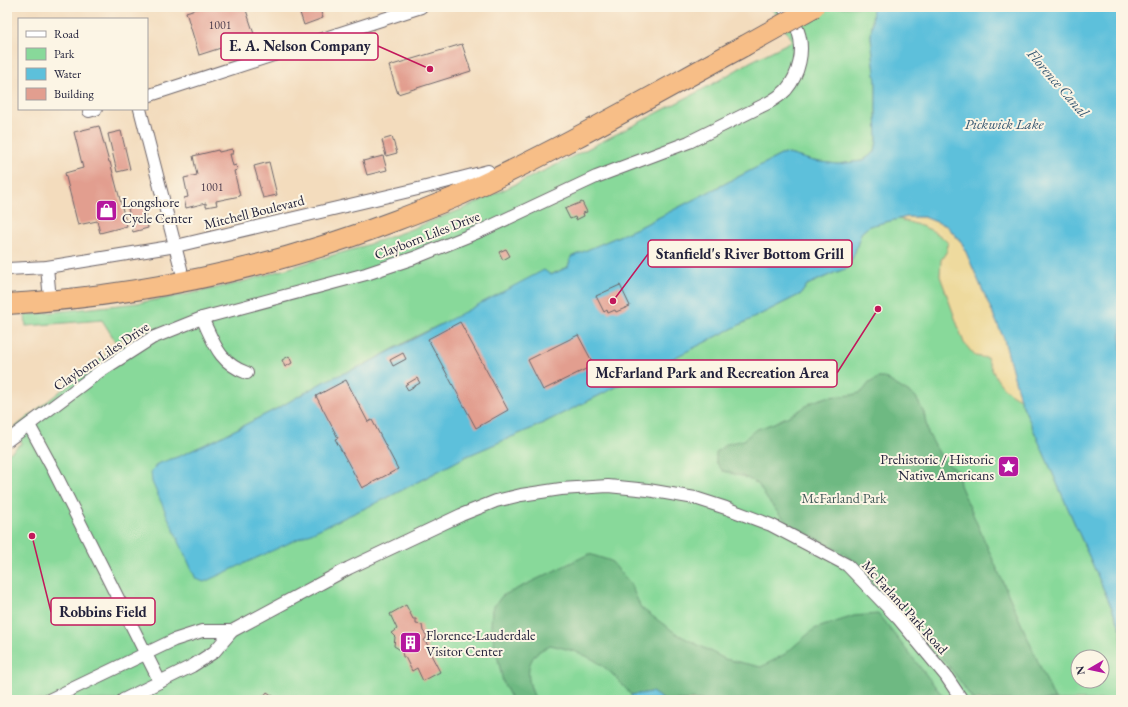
<svg xmlns="http://www.w3.org/2000/svg" width="1128" height="707" font-family="'EB Garamond',serif">
<style>
.green{fill:#88d99a;stroke:#557e6a;fill-rule:evenodd}
.forest{fill:#6eb982;stroke:#486e5e}
.sand{fill:#eeda9e;stroke:#887e6c}
.water{fill:#5dc0db;stroke:#40718b}
.building{fill:#e29e8f}
.lines{fill:none;stroke-linecap:round;stroke-linejoin:round}
.minor-casing{stroke:#6b6368;stroke-width:14}
.trunk-casing{stroke:#6b6368;stroke-width:22}
.minor{stroke:#fff;stroke-width:12}
.trunk{stroke:#f7be87;stroke-width:20}
.trunk-bridge-casing{stroke:#6b6368;stroke-width:22;stroke-linecap:butt}
.trunk-bridge{stroke:#f7be87;stroke-width:20}
.labels{text-anchor:middle;stroke-width:4;stroke-linejoin:round;paint-order:stroke}
.number-label{font-size:12px;fill:#524150}
.poi-label{font-size:14px;fill:#22223b;stroke:#fcf5e5;text-anchor:start}
.street-label{font-size:14px;fill:#22223b;stroke:#fcf5e5}
.park-label{font-size:14px;fill:#415958;stroke:#fcf5e5}
.water-label{font-size:15px;font-style:italic;fill:#375973;stroke:#fcf5e5}
.leader{fill:none;stroke:#c2185b;stroke-width:1.5}
.callout-dot{fill:#c2185b;stroke:#fcf5e5;stroke-width:1.5}
.callout{fill:#fcf5e5;stroke:#c2185b;stroke-width:1.5}
.callout-label{font-size:15px;text-anchor:middle;font-weight:bold;fill:#22223b}
</style>
<rect width="100%" height="100%" fill="#fcf5e5"/>
<filter id="ink" filterUnits="userSpaceOnUse"><feTurbulence type="fractalNoise" baseFrequency=".025" numOctaves="2"/><feDisplacementMap in="SourceGraphic" scale="8" xChannelSelector="R" yChannelSelector="G"/><feConvolveMatrix kernelMatrix="1 2 1 2 8 2 1 2 1" color-interpolation-filters="sRGB"/></filter>
<filter id="wash" filterUnits="userSpaceOnUse"><feTurbulence type="fractalNoise" baseFrequency=".012" numOctaves="4" result="noise"/><feDisplacementMap in="SourceGraphic" scale="16" xChannelSelector="R" yChannelSelector="G"/><feGaussianBlur stdDeviation="0.9" result="paint"/><feColorMatrix in="noise" values="0 0 0 0 0 0 0 0 0 0 0 0 0 0 0 0 0 1.4 0 .05"/><feComposite in="paint" operator="in"/></filter>
<g filter="url(#wash)">
<rect width="100%" height="100%" fill="#f3dcbd"/>
<path class="green" d="M767 7H873L871 37 876 82V109L877 140 875 152 862 161 837 164 813 161 785 153 642 226 571 257 568 267 470 310 415 337 364 365 325 381 280 407 219 438 180 456 157 464 281 546 385 499 467 456 535 427 596 397 801 294 807 285 834 273 848 268 855 252 861 233 869 226 907 217 947 226 1004 339 1020 399 1121 629V700H7V455L22 443 13 429 108 353 149 326 116 342 102 320 26 326 25 315 138 303 184 295 235 284 306 263 358 248 406 231 465 208 552 167 640 122 711 85 750 62 792 41 774 11ZM1078 657H1102V681H1078Z"/>
<g class="forest">
<polygon points="878,378 885,378 916,397 924,413 928,433 943,460 958,471 960,485 1055,700 973,700 955,674 904,610 845,554 818,539 792,526 779,514 767,499 758,484 745,477 723,471 716,462 716,452 727,444 744,440 755,430 774,423 797,412 812,402 827,397 852,395 862,392 869,383"/>
<path d="M589 554 611 561 630 583 641 608 677 634 725 659 761 667 785 654 814 629 854 616 878 614 946 700H664L652 692 631 695C605 663 591 654 550 645 546 648 538 651 535 655 524 668 529 686 536 700H512L503 682 491 627 492 609 502 596Z"/>
</g>
<path class="sand" d="M907 217H924L947 226 962 243 1004 339 1020 399C1000 389 995 377 987 358L975 356 964 343 940 276 941 260 947 251 948 243C935 228 917 225 899 219Z"/>
<g class="water">
<polygon points="873,7 1121,7 1121,629 1020,399 1004,339 962,243 947,226 924,217 907,217 869,226 861,233 855,252 848,268 834,273 807,285 801,294 596,397 535,427 467,456 385,499 204,582 196,579 152,482 151,472 157,464 180,456 219,438 280,407 325,381 364,365 544,270 551,275 568,267 571,257 642,226 785,153 813,161 837,164 862,161 875,152 877,140 876,109 876,82 871,37"/>
<polygon points="652,692 664,700 632,700 631,695"/>
</g>
<g id="blocks">
<g class="building">
<polygon points="202,7 245,7 255,37 199,55 186,12"/>
<polygon points="298,7 319,7 323,18 304,25"/>
<polygon points="462,44 471,71 398,94 389,66"/>
<polygon points="99,126 109,162 110,162 127,226 100,233 97,221 78,225 65,173 83,168 74,132"/>
<polygon points="121,131 130,169 117,172 108,134"/>
<polygon points="392,137 397,153 386,156 382,140"/>
<polygon points="232,149 233,154 230,154 233,166 236,165 237,170 234,171 240,196 216,201 217,205 206,207 206,203 186,208 184,198 188,197 184,178 197,175 193,156 218,150 219,152"/>
<polygon points="383,156 387,170 367,175 363,161"/>
<polygon points="269,162 277,195 263,198 254,166"/>
<polygon points="582,202 587,212 583,213 584,216 576,220 575,217 570,219 565,209"/>
<polygon points="143,205 148,228 133,232 128,208"/>
<polygon points="506,249 510,256 503,260 499,252"/>
<polygon points="620,285 630,306 616,312 615,310 608,313 607,310 604,312 596,296"/>
<polygon points="460,322 508,410 476,428 428,339"/>
<polygon points="578,335 594,365 543,390 528,360"/>
<polygon points="403,353 406,359 393,366 390,360"/>
<polygon points="289,356 292,363 285,367 282,360"/>
<polygon points="417,378 420,383 408,390 405,385"/>
<polygon points="346,380 368,422 372,420 398,469 362,488 335,439 338,438 316,396"/>
<polygon points="406,605 413,619 416,619 416,624 422,625 423,631 427,636 424,641 428,645 427,647 440,672 423,681 417,668 412,671 405,657 403,657 402,651 394,646 395,637 391,633 397,629 390,614"/>
<polygon points="267,692 276,698 275,700 268,700 263,697"/>
</g>
</g>
</g>
<g filter="url(#ink)">
<use href="#blocks" fill-opacity="0" stroke="#6b6368" stroke-width="1"/>
<g class="lines">
<defs>
<g id="minor">
<polyline points="147,96 421,7"/>
<polyline points="140,109 181,269"/>
<polyline points="89,111 96,109"/>
<polyline points="47,267 49,289"/>
<polyline points="7,269 47,267 176,246 422,188 488,171"/>
<path d="M202 318C214 343 219 363 247 373"/>
<polyline points="29,425 54,471 160,682"/>
<path d="M7 441 99 372 152 338 202 318 366 274 414 258 483 230 596 177 689 142 768 103C775 99 780 96 786 90 799 75 805 50 798 31 795 23 789 14 783 7"/>
<polyline points="49,700 174,640 202,631 232,631"/>
<polyline points="123,700 192,666 214,652 232,631 349,568 461,515 496,501 521,495 561,489 608,486 648,490 695,498 726,508 771,525 847,565 898,618 946,676 962,700"/>
</g>
<path id="trunk" d="M7 304C140 296 272 268 397 220 418 212 439 204 460 195 557 151 650 97 744 46"/>
</defs>
<use href="#minor" class="minor-casing"/>
<use href="#trunk" class="trunk-casing"/>
<use href="#minor" class="minor"/>
<use href="#trunk" class="trunk"/>
<defs>
<polyline id="trunk-bridge" points="744,46 814,7"/>
</defs>
<use href="#trunk-bridge" class="trunk-bridge-casing"/>
<use href="#trunk-bridge" class="trunk-bridge"/>
</g>
</g>
<defs>
<symbol id="shop-square" viewBox="-11 -11 22 22"><rect x="-9" y="-9" width="18" height="18" rx="4" fill="#b5179e" stroke="#fcf5e5"/><path d="M-5-2.5h2.3a2.7 3.5 0 0 1 5.4 0H5L5.5 6h-11ZM-1.5-2.5h3a1.5 2.3 0 0 0-3 0Z" fill="#fff"/></symbol>
<symbol id="sight-square" viewBox="-11 -11 22 22"><rect x="-9" y="-9" width="18" height="18" rx="4" fill="#b5179e" stroke="#fcf5e5"/><path d="M0-6L1.8-2.2L6-1.7L2.9 1.2L3.7 5.4L0 3.3L-3.7 5.4L-2.9 1.2L-6-1.7L-1.8-2.2Z" fill="#fff"/></symbol>
<symbol id="building-square" viewBox="-11 -11 22 22"><rect x="-9" y="-9" width="18" height="18" rx="4" fill="#b5179e" stroke="#fcf5e5"/><path d="M-4-6H4V6H1V3H-1V6H-4ZM-2.5-4.3h1.7v1.8h-1.7ZM.8-4.3h1.7v1.8H.8ZM-2.5-1h1.7V.8h-1.7ZM.8-1h1.7V.8H.8Z" fill="#fff"/></symbol>
</defs>
<g fill-rule="evenodd">
<use href="#shop-square" x="94" y="198" width="25" height="25"/>
<use href="#sight-square" x="996" y="454" width="25" height="25"/>
<use href="#building-square" x="398" y="630" width="25" height="25"/>
</g>
<g class="labels">
<g class="number-label">
<text x="220" y="29">1001</text>
<text x="212" y="191">1001</text>
</g>
<g class="poi-label">
<text x="122" y="207">Longshore<tspan x="122" dy="16">Cycle Center</tspan></text>
<text x="994" y="464" text-anchor="end">Prehistoric / Historic<tspan x="994" dy="16">Native Americans</tspan></text>
<text x="426" y="640">Florence-Lauderdale<tspan x="426" dy="16">Visitor Center</tspan></text>
</g>
<g class="street-label">
<text transform="translate(254 212) rotate(-14)" y="5">Mitchell Boulevard</text>
<text transform="translate(427 235) rotate(-21)" y="5">Clayborn Liles Drive</text>
<text transform="translate(101 356) rotate(-34)" y="5">Clayborn Liles Drive</text>
<text transform="translate(905 607) rotate(48)" y="5">Mc Farland Park Road</text>
</g>
<g class="park-label">
<text x="844" y="503">McFarland Park</text>
</g>
<g class="water-label">
<text transform="translate(1058 83) rotate(49)" y="5">Florence Canal</text>
<text x="1004" y="129">Pickwick Lake</text>
</g>
</g>
<path class="leader" d="M430 69L378 46M613 301L648 254M878 309L837 373M32 536L51 612"/>
<g class="callout-dot">
<circle cx="430" cy="69" r="4"/>
<circle cx="613" cy="301" r="4"/>
<circle cx="878" cy="309" r="4"/>
<circle cx="32" cy="536" r="4"/>
</g>
<g class="callout">
<rect x="221" y="33" width="157" height="27" rx="4"/>
<rect x="648" y="240" width="204" height="27" rx="4"/>
<rect x="587" y="360" width="250" height="27" rx="4"/>
<rect x="51" y="598" width="104" height="27" rx="4"/>
</g>
<g class="callout-label">
<text x="300" y="51">E. A. Nelson Company</text>
<text x="750" y="259">Stanfield's River Bottom Grill</text>
<text x="712" y="378">McFarland Park and Recreation Area</text>
<text x="103" y="617">Robbins Field</text>
</g>
<rect width="1128" height="707" fill="none" stroke="#fcf5e5" stroke-width="24"/>
<rect x="18" y="18" width="130" height="92" fill="#fcf5e5" stroke="#a5a1a1"/>
<rect x="26" y="31" width="20" height="6" fill="#ffffff" stroke="#a5a1a1"/>
<text x="54" y="38" font-size="12" fill="#22223b">Road</text>
<rect x="26" y="48" width="20" height="12" fill="#88d99a" stroke="#a5a1a1"/>
<text x="54" y="58" font-size="12" fill="#22223b">Park</text>
<rect x="26" y="68" width="20" height="12" fill="#5dc0db" stroke="#a5a1a1"/>
<text x="54" y="78" font-size="12" fill="#22223b">Water</text>
<rect x="26" y="88" width="20" height="12" fill="#e29e8f" stroke="#a5a1a1"/>
<text x="54" y="98" font-size="12" fill="#22223b">Building</text>
<g transform="translate(1090 669) rotate(261)"><circle r="19" fill="#fcf5e5" stroke="#a5a1a1"/>
<path d="M0-3L7 15L0 10L-7 15Z" fill="#b5179e"/>
<text y="-6" font-size="11" font-weight="bold" text-anchor="middle" fill="#22223b">N</text>
</g>
</svg>
